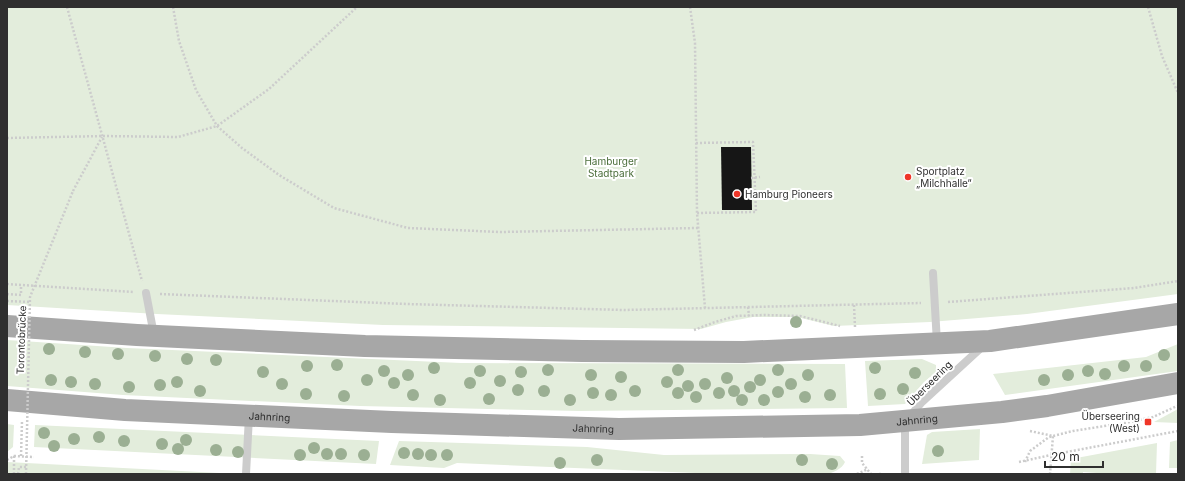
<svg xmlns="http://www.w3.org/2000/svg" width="1185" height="481" font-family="Inter,sans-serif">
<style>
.green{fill:#e3eddc}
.building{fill:#161616}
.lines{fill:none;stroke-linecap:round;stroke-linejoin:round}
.path{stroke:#ccc;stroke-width:2.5;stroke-dasharray:2 2;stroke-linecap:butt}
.lane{stroke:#ccc;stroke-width:8}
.primary{stroke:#a7a7a7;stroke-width:22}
.path-bridge{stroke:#ccc;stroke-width:2.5;stroke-dasharray:2 2;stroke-linecap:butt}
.tree{fill:#9baf93}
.poi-dot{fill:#ef3628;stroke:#fff;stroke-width:1.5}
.labels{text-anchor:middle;stroke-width:4;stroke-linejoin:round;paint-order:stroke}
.park-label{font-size:10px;fill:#4a6d3a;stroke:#fff}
.poi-label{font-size:10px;fill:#2f2f2f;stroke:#fff;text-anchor:start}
.street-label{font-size:10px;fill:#2f2f2f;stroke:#fff}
</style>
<rect width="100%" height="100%" fill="#fff"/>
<g class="green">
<polygon points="7,7 1178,7 1178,294 1027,314 930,322 834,326 797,317 753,317 726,322 701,329 383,325 157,314 7,305"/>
<polygon points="7,340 127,348 461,363 845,364 847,408 579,411 360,406 123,395 7,386"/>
<polygon points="1178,344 1178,371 1005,395 993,374 1146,357"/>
<polygon points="922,359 936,365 936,372 924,382 905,404 868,406 865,361"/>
<polygon points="1178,409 1178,423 1154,422"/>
<polygon points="7,424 14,425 13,447 7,452"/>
<polygon points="35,425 379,441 376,464 34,447"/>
<polygon points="980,429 979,460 922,464 927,435 932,432"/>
<polygon points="1178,440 1178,468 1169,468 1170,442"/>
<path d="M399 441 587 447 664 455 810 454 840 456 845 462C842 469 833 473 826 474H720L457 463 444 468 390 465Z"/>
<polygon points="1157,443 1156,474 1110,474 1083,472 1083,474 1070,474 1071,459"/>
<polygon points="7,462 239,474 7,474"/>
</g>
<polygon class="building" points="721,147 751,147 752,210 722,210"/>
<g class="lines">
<g class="path">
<polyline points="67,7 142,281"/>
<polyline points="173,7 179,41 196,90 217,126 242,148 279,175 334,208 408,228 500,232 698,228"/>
<polyline points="690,7 695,43 697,213 705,308"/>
<polyline points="1148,7 1162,56 1178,93"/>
<polyline points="7,138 103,136 178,137 217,126 269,89 357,7"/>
<polyline points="696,143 753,142 756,212 697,213"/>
<polyline points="751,178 760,177"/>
<polyline points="73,191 102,137"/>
<polyline points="7,284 133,292"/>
<polyline points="7,294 21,295 21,285"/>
<polyline points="160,294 407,304 624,310 921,303"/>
<polyline points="7,301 30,302"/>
<polyline points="948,302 1134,288 1178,281"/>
<polyline points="854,305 855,327"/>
<polyline points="748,307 749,316"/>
<polyline points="694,330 715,322 736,316 765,315 800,316 840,326"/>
<polyline points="1030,431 1053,436 1050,474"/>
<polyline points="21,456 22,421"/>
<polyline points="862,456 862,463 871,474"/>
<polyline points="7,460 14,456 34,457"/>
<polyline points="1019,462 1051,455 1178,431"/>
<polyline points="1025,462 1030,451 1049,437 1073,431 1130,422 1153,417 1177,406"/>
<polyline points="14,474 14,456"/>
<polyline points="18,474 19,467 26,467"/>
<polyline points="857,474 868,469"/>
<polyline points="879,474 881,474"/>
</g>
<g class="lane">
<polyline points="933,273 937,343"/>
<polyline points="146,293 154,335"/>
<polyline points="246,474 249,416"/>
<polyline points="905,474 905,422 922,402 983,346"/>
</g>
<g class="primary">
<polyline points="7,326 137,335 365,346 582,351 744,352 990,341 1178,314"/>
<path id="s1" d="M7 400 125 410 392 422 619 429 860 425 1002 412 1047 406 1178 383"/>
</g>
<polyline class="path-bridge" points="26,474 30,297 73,191"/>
</g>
<g class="tree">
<circle cx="796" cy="322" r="6"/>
<circle cx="49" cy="349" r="6"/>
<circle cx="85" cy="352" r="6"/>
<circle cx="118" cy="354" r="6"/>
<circle cx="1164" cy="355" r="6"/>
<circle cx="155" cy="356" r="6"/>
<circle cx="187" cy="359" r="6"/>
<circle cx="216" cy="360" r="6"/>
<circle cx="337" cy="365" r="6"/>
<circle cx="307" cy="366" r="6"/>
<circle cx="1124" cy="366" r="6"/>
<circle cx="1146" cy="366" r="6"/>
<circle cx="434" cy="368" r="6"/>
<circle cx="875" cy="368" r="6"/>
<circle cx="548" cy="370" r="6"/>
<circle cx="678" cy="370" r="6"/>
<circle cx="778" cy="370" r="6"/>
<circle cx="384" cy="371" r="6"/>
<circle cx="480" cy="371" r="6"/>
<circle cx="1088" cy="371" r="6"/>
<circle cx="263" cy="372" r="6"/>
<circle cx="521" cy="372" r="6"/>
<circle cx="915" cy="373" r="6"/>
<circle cx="1105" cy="374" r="6"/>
<circle cx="408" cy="375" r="6"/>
<circle cx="591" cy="375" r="6"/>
<circle cx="808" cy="375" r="6"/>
<circle cx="1068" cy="375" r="6"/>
<circle cx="621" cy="377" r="6"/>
<circle cx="727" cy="378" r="6"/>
<circle cx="51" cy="380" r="6"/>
<circle cx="367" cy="380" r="6"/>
<circle cx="760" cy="380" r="6"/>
<circle cx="1044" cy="380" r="6"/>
<circle cx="500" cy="381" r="6"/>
<circle cx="71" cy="382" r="6"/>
<circle cx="177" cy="382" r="6"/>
<circle cx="667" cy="382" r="6"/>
<circle cx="394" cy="383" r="6"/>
<circle cx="470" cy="383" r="6"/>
<circle cx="95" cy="384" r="6"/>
<circle cx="282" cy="384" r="6"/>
<circle cx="705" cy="384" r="6"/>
<circle cx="791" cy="384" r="6"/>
<circle cx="160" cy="385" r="6"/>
<circle cx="688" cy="386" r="6"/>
<circle cx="129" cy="387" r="6"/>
<circle cx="750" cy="387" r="6"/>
<circle cx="903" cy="389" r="6"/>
<circle cx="518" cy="390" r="6"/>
<circle cx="200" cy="391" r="6"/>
<circle cx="544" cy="391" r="6"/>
<circle cx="635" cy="391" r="6"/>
<circle cx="734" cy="391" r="6"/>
<circle cx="778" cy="392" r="6"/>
<circle cx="593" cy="393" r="6"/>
<circle cx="678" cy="393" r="6"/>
<circle cx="719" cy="393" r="6"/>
<circle cx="306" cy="394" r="6"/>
<circle cx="880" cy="394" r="6"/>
<circle cx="413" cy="395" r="6"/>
<circle cx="611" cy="395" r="6"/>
<circle cx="830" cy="395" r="6"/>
<circle cx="344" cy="396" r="6"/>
<circle cx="696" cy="397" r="6"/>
<circle cx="805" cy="397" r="6"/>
<circle cx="489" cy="399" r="6"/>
<circle cx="440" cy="400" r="6"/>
<circle cx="570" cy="400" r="6"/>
<circle cx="742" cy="400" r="6"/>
<circle cx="764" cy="400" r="6"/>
<circle cx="44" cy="433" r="6"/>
<circle cx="99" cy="437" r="6"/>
<circle cx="74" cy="439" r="6"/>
<circle cx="186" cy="440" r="6"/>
<circle cx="124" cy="441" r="6"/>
<circle cx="162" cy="444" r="6"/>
<circle cx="54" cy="446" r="6"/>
<circle cx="314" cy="448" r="6"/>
<circle cx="178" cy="449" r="6"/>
<circle cx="216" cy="450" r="6"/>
<circle cx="938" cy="451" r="6"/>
<circle cx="238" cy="452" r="6"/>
<circle cx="404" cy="453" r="6"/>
<circle cx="327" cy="454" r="6"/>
<circle cx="341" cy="454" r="6"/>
<circle cx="418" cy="454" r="6"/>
<circle cx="300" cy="455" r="6"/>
<circle cx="364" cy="455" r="6"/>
<circle cx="431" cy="455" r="6"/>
<circle cx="447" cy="455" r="6"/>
<circle cx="597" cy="460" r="6"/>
<circle cx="802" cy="460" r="6"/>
<circle cx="560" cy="463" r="6"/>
<circle cx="832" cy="464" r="6"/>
</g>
<g class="poi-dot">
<circle cx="908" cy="177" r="4"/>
<circle cx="737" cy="194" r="4"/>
<rect x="1144" y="418" width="8" height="8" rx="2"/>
</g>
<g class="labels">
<g class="park-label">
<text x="611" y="165">Hamburger<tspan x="611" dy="12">Stadtpark</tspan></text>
</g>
<g class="poi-label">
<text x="916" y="175">Sportplatz<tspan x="916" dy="12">„Milchhalle“</tspan></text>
<text x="745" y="198">Hamburg Pioneers</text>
<text x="1140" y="420" text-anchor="end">Überseering<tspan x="1140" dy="12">(West)</tspan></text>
</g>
<g class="street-label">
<text transform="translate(21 340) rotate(-88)" y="4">Torontobrücke</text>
<text transform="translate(929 383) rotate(-45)" y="4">Überseering</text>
<text dy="4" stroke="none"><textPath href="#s1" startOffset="263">Jahnring</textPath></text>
<text dy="4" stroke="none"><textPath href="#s1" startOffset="911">Jahnring</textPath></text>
<text dy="4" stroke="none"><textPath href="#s1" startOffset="587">Jahnring</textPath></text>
</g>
</g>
<rect width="1185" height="481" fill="none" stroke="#2f2f2f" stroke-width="16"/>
<path d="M1045 461v6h58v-6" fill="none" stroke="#2f2f2f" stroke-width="2"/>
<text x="1051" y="461" font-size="12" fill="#2f2f2f" stroke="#ffffff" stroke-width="3" paint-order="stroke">20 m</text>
</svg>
